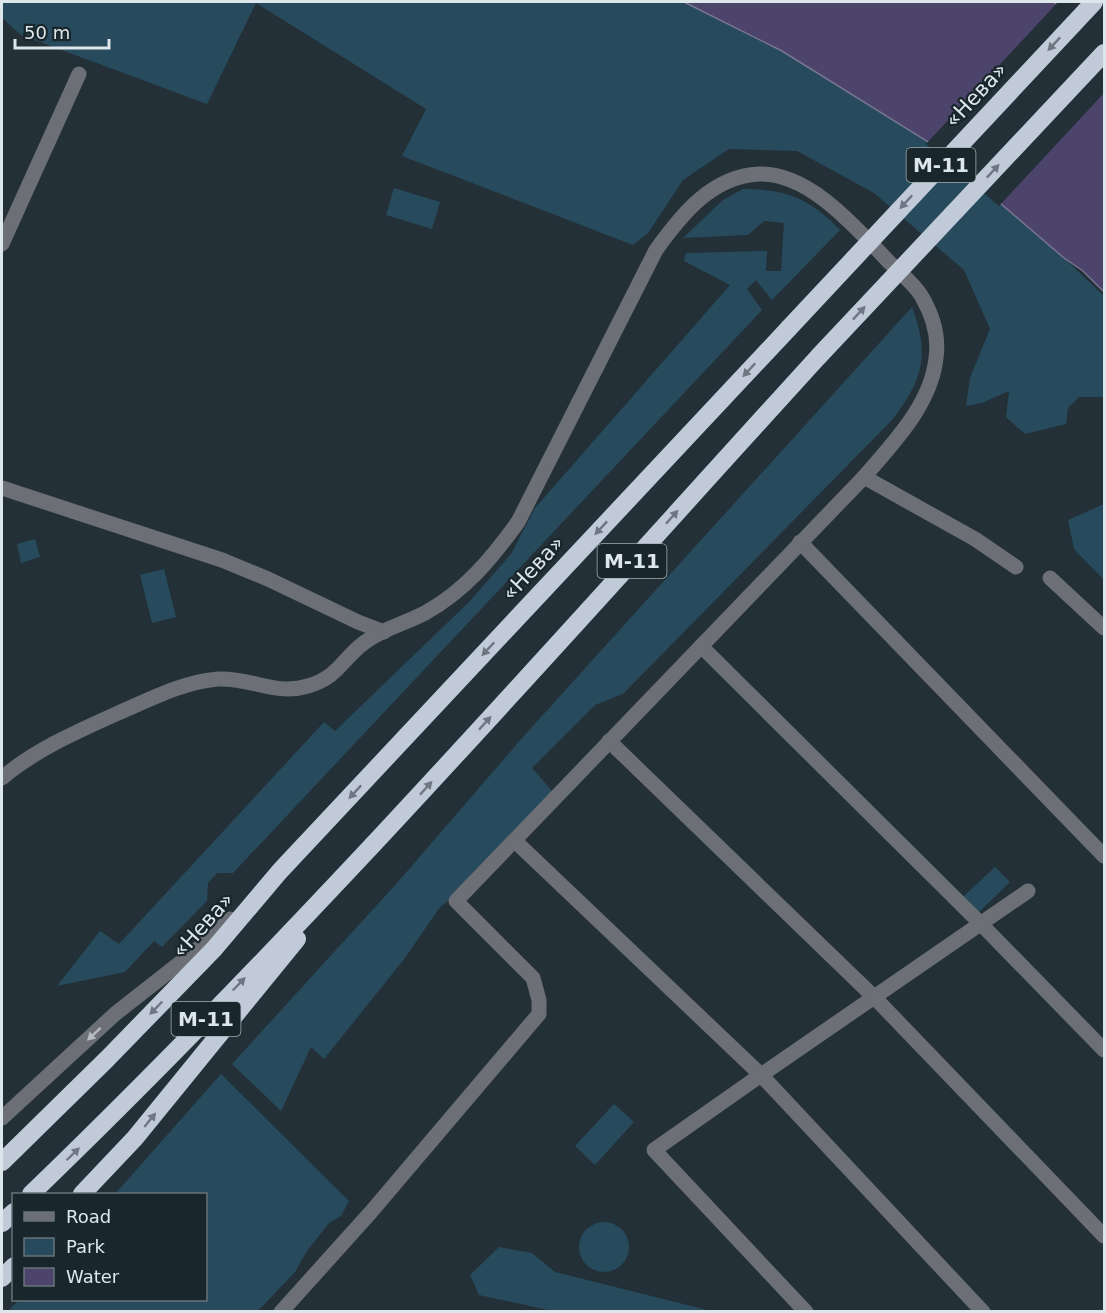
<svg xmlns="http://www.w3.org/2000/svg" width="1106" height="1313" font-family="'DejaVu Sans',sans-serif">
<style>
.green{fill:#274b5d}
.water{fill:#4c446b;stroke:#787591;stroke-width:1.5}
.pier{fill:#233037}
.lines{fill:none;stroke-linecap:round;stroke-linejoin:round}
.minor{stroke:#6c6f75;stroke-width:15}
.highway{stroke:#c1cad8;stroke-width:18}
.highway-bridge{stroke:#c1cad8;stroke-width:18}
.oneway{fill:#6d7882}
.oneway2{fill:#b5bcc1}
.labels{text-anchor:middle;stroke-width:4.5;stroke-linejoin:round;paint-order:stroke}
.shield{fill:#19272d;stroke:#a2adb1;stroke-width:1.5}
.shield-label{font-size:20px;font-weight:bold;fill:#dde6ea}
.street-label{font-size:21px;fill:#dde6ea;stroke:#19272d}
</style>
<rect width="100%" height="100%" fill="#233037"/>
<g class="green">
<polygon points="2,2 684,2 782,51 930,143 1064,258 1104,296 1104,397 1079,397 1068,408 1066,424 1025,434 1006,417 1009,391 982,403 966,406 970,378 990,329 964,270 874,193 797,151 729,149 683,180 648,233 633,245 402,156 426,109 256,3 207,104 21,35 2,18"/>
<polygon points="394,188 440,202 432,229 386,215"/>
<path d="M743 189C787 189 810 199 840 230L772 300 756 280 747 289 762 310 233 873H217L208 883 207 901 162 947 154 941 125 972 57 986 100 931 119 944 324 722 335 731 469 602 511 554 535 508 730 285 684 261 686 253 767 251 766 271H781L784 223 764 221 748 235 683 238 723 200Z"/>
<path d="M912 307C930 355 923 379 893 419L623 694 595 705 532 768 552 791 456 895 440 907 405 958 324 1059 311 1047 281 1111 232 1064 397 883 523 737 635 613Z"/>
<polygon points="1104,504 1104,580 1074,549 1068,520"/>
<polygon points="35,539 40,557 21,563 17,544"/>
<polygon points="164,569 176,617 152,623 140,575"/>
<polygon points="995,867 1010,882 978,913 963,897"/>
<polygon points="221,1074 349,1201 341,1216 329,1223 307,1251 295,1272 258,1311 8,1311 19,1300 206,1300 206,1194 115,1194"/>
<polygon points="614,1104 634,1122 595,1165 575,1146"/>
<circle cx="604" cy="1247" r="25"/>
<polygon points="499,1247 532,1253 555,1272 711,1311 552,1311 479,1295 470,1275"/>
</g>
<polygon class="water" points="684,2 1052,2 1055,3 1104,41 1104,292 1083,271 1064,258 930,143 782,51"/>
<polygon class="pier" points="1058,2 1104,37 1104,93 999,206 926,144"/>
<g class="lines">
<g class="minor">
<polyline points="2,244 79,74"/>
<polyline points="864,477 975,539 1016,567"/>
<polyline points="2,488 222,560 268,579 358,622 384,632"/>
<polyline points="800,542 1104,856"/>
<polyline points="1050,578 1104,628"/>
<polyline points="701,646 981,924 1104,1050"/>
<polyline points="609,741 875,998 1104,1236"/>
<path d="M2 778C35 750 76 732 116 714 149 700 182 682 218 679 250 677 275 696 308 686 337 677 340 663 360 646 379 630 404 624 425 613 465 591 492 558 518 522L656 250C681 215 712 176 759 174 809 172 856 228 888 261 899 272 915 284 922 297 933 316 939 337 936 358 931 405 893 443 864 477L456 901 533 978 539 1000V1014L371 1212 281 1312"/>
<polyline points="515,841 761,1075 983,1312"/>
<polyline points="2,1118 115,1014 208,941 230,919"/>
<polyline points="806,1312 654,1150 761,1075 1028,891"/>
</g>
<g class="highway">
<polyline points="2,1162 107,1059 214,949 280,871 789,328"/>
<path d="M31 1194C307 928 561 639 819 356"/>
<polyline points="82,1194 135,1138 297,939"/>
<polyline points="2,1223 14,1212"/>
<polyline points="2,1278 14,1266"/>
</g>
<g class="highway-bridge">
<polyline points="789,328 1094,2"/>
<polyline points="819,356 1104,53"/>
</g>
</g>
<defs><path id="oneway-solid" d="M-6-.8H1V-3.2L6.5 0L1 3.2V.8H-6Z" transform="scale(1.5)"/></defs>
<g class="oneway">
<use href="#oneway-solid" transform="translate(1054 44) rotate(133)"/>
<use href="#oneway-solid" transform="translate(993 171) rotate(-47)"/>
<use href="#oneway-solid" transform="translate(906 202) rotate(133)"/>
<use href="#oneway-solid" transform="translate(859 313) rotate(-47)"/>
<use href="#oneway-solid" transform="translate(749 370) rotate(133)"/>
<use href="#oneway-solid" transform="translate(672 517) rotate(-48)"/>
<use href="#oneway-solid" transform="translate(601 528) rotate(133)"/>
<use href="#oneway-solid" transform="translate(488 649) rotate(133)"/>
<use href="#oneway-solid" transform="translate(485 723) rotate(-48)"/>
<use href="#oneway-solid" transform="translate(426 788) rotate(-48)"/>
<use href="#oneway-solid" transform="translate(355 792) rotate(133)"/>
<use href="#oneway-solid" transform="translate(239 984) rotate(-46)"/>
<use href="#oneway-solid" transform="translate(156 1008) rotate(134)"/>
<use href="#oneway-solid" transform="translate(150 1120) rotate(-51)"/>
<use href="#oneway-solid" transform="translate(73 1154) rotate(-44)"/>
</g>
<use class="oneway2" href="#oneway-solid" transform="translate(94 1034) rotate(137)"/>
<g class="labels">
<g class="shield">
<rect x="906.5" y="148" width="69" height="34" rx="4.5"/>
<rect x="597.5" y="544" width="69" height="34" rx="4.5"/>
<rect x="171.5" y="1002" width="69" height="34" rx="4.5"/>
</g>
<g class="shield-label">
<text x="941" y="172">М-11</text>
<text x="632" y="568">М-11</text>
<text x="206" y="1026">М-11</text>
</g>
<g class="street-label">
<text transform="translate(976 95) rotate(-47)" y="7">«Нева»</text>
<text transform="translate(533 568) rotate(-47)" y="7">«Нева»</text>
<text transform="translate(203 925) rotate(-48)" y="7">«Нева»</text>
</g>
</g>
<rect width="1106" height="1313" fill="none" stroke="#dde6ea" stroke-width="6"/>
<rect x="12" y="1193" width="195" height="108" fill="#19272d" stroke="#677379" stroke-width="1.5"/>
<rect x="24" y="1212" width="30" height="9" fill="#6c6f75" stroke="#677379" stroke-width="1.5"/>
<text x="66" y="1223" font-size="18" fill="#dde6ea">Road</text>
<rect x="24" y="1238" width="30" height="18" fill="#274b5d" stroke="#677379" stroke-width="1.5"/>
<text x="66" y="1253" font-size="18" fill="#dde6ea">Park</text>
<rect x="24" y="1268" width="30" height="18" fill="#4c446b" stroke="#677379" stroke-width="1.5"/>
<text x="66" y="1283" font-size="18" fill="#dde6ea">Water</text>
<path d="M15 39v9h94v-9" fill="none" stroke="#dde6ea" stroke-width="3"/>
<text x="24" y="39" font-size="18" fill="#dde6ea" stroke="#19272d" stroke-width="4.5" paint-order="stroke">50 m</text>
</svg>
